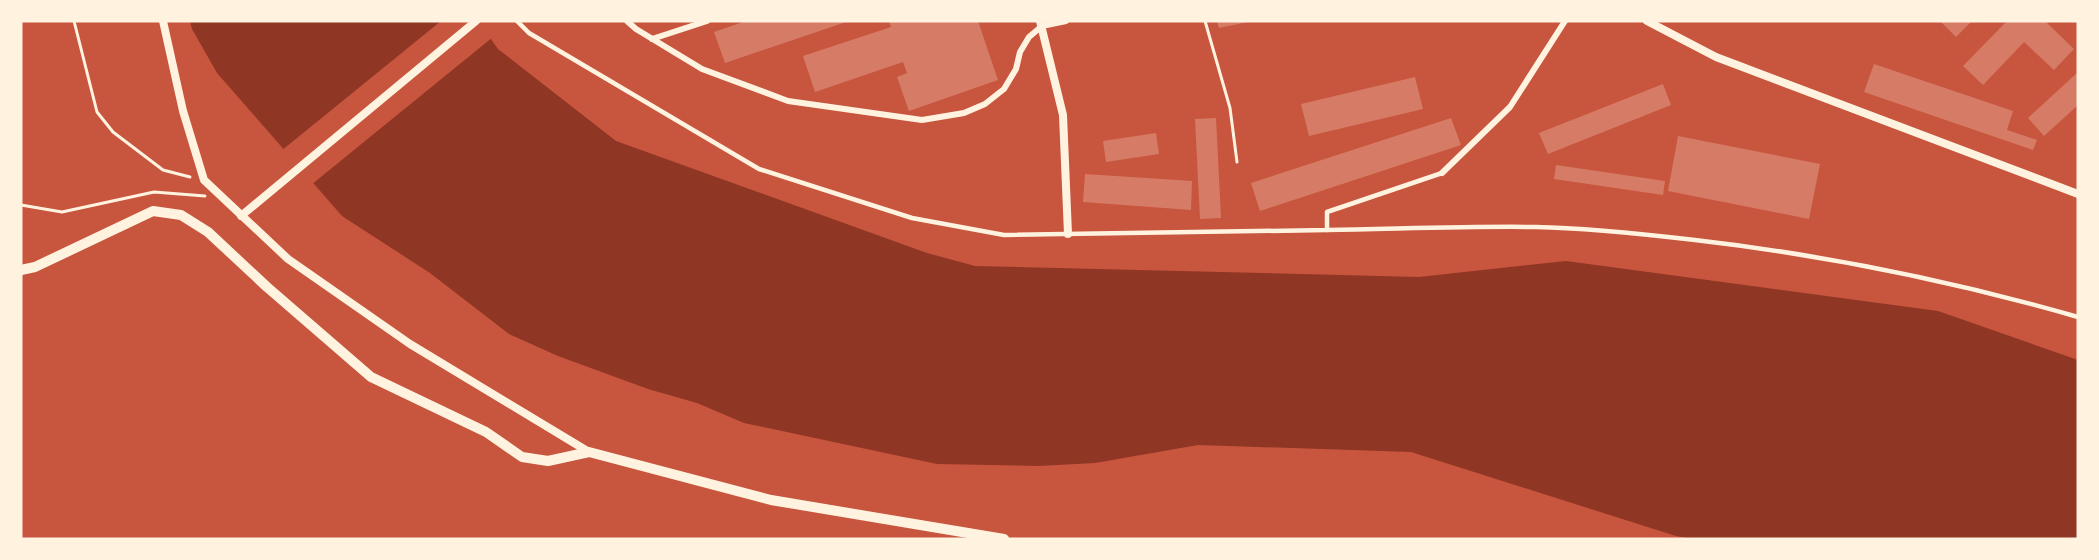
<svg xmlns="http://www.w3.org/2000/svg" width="2099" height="560" font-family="Montserrat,sans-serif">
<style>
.water{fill:#8f3625}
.pier{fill:#c8553d}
.building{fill:#d67c66}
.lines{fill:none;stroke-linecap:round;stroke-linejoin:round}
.path{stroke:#fff3e0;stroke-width:3}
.service{stroke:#fff3e0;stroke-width:3}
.pedestrian{stroke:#fff3e0;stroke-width:4.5}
.minor{stroke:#fff3e0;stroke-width:6}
.tertiary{stroke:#fff3e0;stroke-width:8}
.primary{stroke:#fff3e0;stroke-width:10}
</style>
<rect width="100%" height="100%" fill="#c8553d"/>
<polygon class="water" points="190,21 478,21 498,49 616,141 927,253 975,266 1419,277 1566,261 1938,311 2078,360 2078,539 1692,539 1676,536 1411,452 1198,445 1095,463 1038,466 937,464 744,423 697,403 648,389 558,356 509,334 430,273 342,216 217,73 192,29"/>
<polygon class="pier" points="441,21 481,21 493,37 311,185 281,151"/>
<g class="building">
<polygon points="746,21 849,21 725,63 714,32"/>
<polygon points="889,21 978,21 998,80 909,111 897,77 907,73 903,62 815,92 803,56 891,27"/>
<polygon points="1217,21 1248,21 1248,22 1219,28"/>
<polygon points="1940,21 1972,21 1956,37"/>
<polygon points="2007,21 2045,21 2074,49 2054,70 2024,42 1983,85 1963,66"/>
<polygon points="1874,64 2013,111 2007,130 2037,140 2033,150 1864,92"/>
<polygon points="2078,72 2078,105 2044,136 2028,118"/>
<polygon points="1415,77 1423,109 1309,136 1301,104"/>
<polygon points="1663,84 1671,105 1548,154 1539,133"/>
<polygon points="1216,118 1221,218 1200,219 1195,119"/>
<polygon points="1451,118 1461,145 1260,211 1251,183"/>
<polygon points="1156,133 1159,154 1106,162 1103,141"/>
<polygon points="1678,136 1820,164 1809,219 1668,191"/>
<polygon points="1556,165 1665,181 1663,195 1554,179"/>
<polygon points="1085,174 1192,181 1191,210 1083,202"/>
</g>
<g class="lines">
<g class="path">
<polyline points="74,21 97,112 113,132 163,170 190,177"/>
<polyline points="21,205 62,212 154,192 205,196"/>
</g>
<polyline class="service" points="1205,21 1230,108 1237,162"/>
<g class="pedestrian">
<polyline points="517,21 529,33 759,169 912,218 1004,235 1327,230 1327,212 1442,173"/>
<path d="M1327 230C1397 229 1467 226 1536 227 1589 228 1643 234 1695 240 1824 255 1953 281 2078 317"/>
</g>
<g class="minor">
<polyline points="627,21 636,29 702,69 788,101 922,120 964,113 985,104 1004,89 1016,69 1020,52 1029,37 1042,26 1066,21"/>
<polyline points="652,39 707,21"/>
<polyline points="1442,173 1510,107 1565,21"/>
</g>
<g class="tertiary">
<polyline points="163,21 183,111 204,180 288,259 410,344 589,452"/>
<polyline points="1040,21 1063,115 1068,234"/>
<polyline points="1647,21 1716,57 2078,194"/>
<polyline points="241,216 476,21"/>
</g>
<polyline class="primary" points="21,270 35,267 153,211 181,215 208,232 267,287 371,377 486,432 522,457 548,461 589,452 771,500 1004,539"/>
</g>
<rect width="2099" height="560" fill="none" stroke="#fff3e0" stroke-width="45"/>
</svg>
